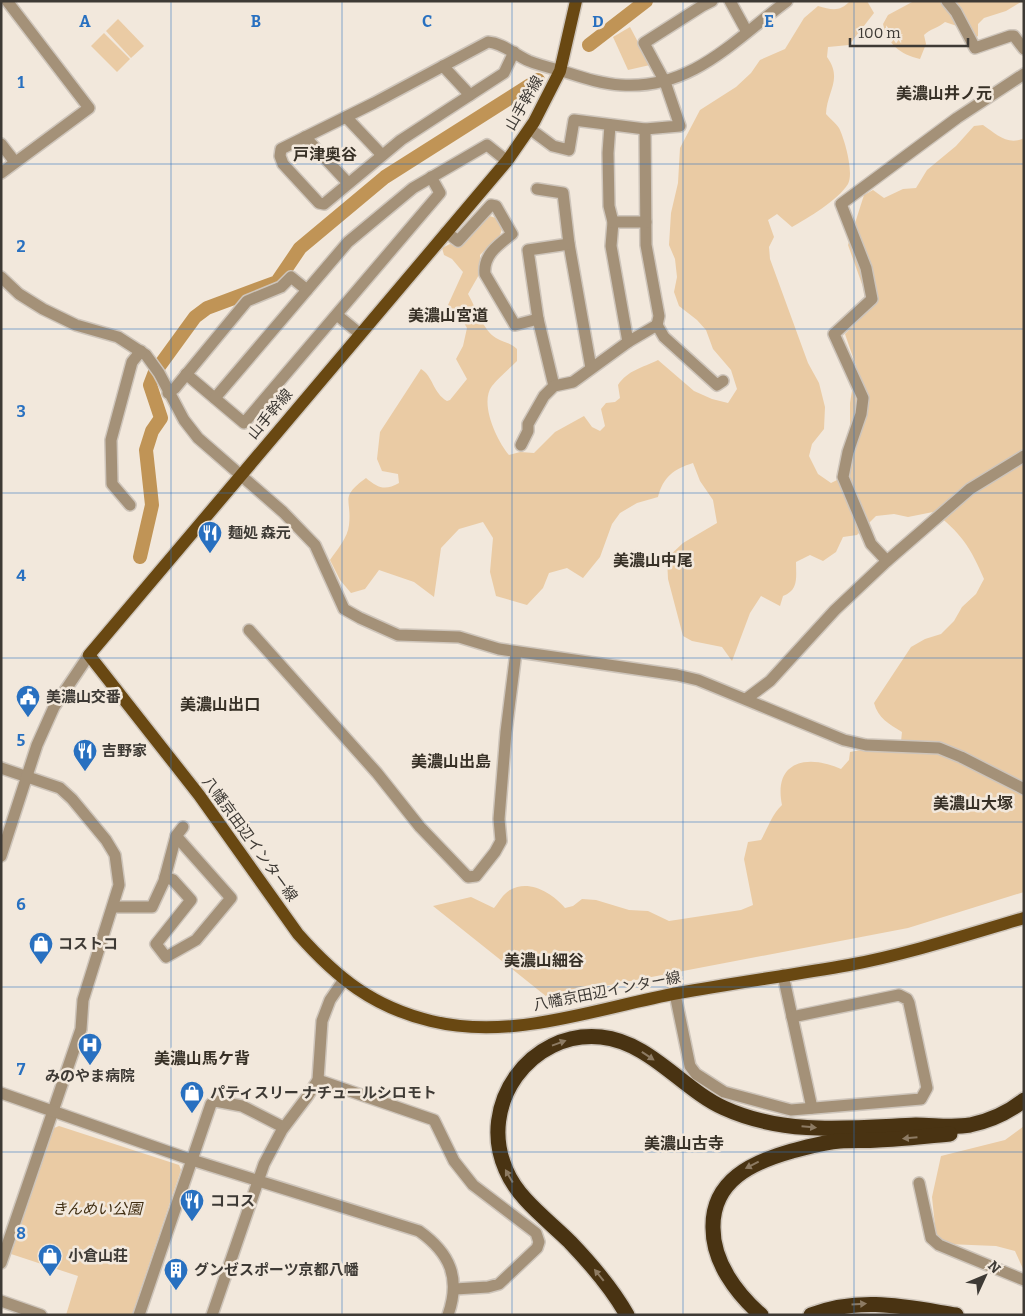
<svg xmlns="http://www.w3.org/2000/svg" width="1025" height="1316" font-family="Bitter,'Noto Sans JP',serif">
<style>
.green{fill:#eacba4}
.lines{fill:none;stroke-linecap:round;stroke-linejoin:round}
.river{stroke:#c09456;stroke-width:14}
.minor-casing{stroke:#cec5bb;stroke-width:14}
.major-casing{stroke:#cec5bb;stroke-width:15}
.highway-casing{stroke:#cec5bb;stroke-width:18}
.minor{stroke:#a49178;stroke-width:11}
.major{stroke:#694812;stroke-width:12}
.highway{stroke:#493312;stroke-width:15}
.oneway{fill:#8d7b63}
.grid{fill:none;stroke:#2870c0;stroke-width:1;stroke-opacity:0.55}
.labels{text-anchor:middle;stroke-width:5;stroke-linejoin:round;paint-order:stroke}
.street-label{font-size:15px;fill:#3e3a35;stroke:#f2e8dc}
.poi-label{font-size:15px;font-weight:bold;fill:#3e3a35;stroke:#f2e8dc;text-anchor:start}
.park-label{font-size:15px;font-style:italic;fill:#402d11;stroke:#f2e8dc}
.neighbourhood-label{font-size:16px;font-weight:bold;fill:#373026;stroke:#f2e8dc}
.grid-label{font-size:16px;text-anchor:middle;font-weight:bold;fill:#2870c0;stroke:#f2e8dc;stroke-width:5;stroke-linejoin:round;paint-order:stroke}
</style>
<rect width="100%" height="100%" fill="#f2e8dc"/>
<g class="green">
<path d="M850 1H867L874 13 849 45 828 47 827 57C843 79 827 91 826 114 830 119 836 123 839 128 845 140 854 173 848 184 838 200 808 218 792 227L777 214 768 220 774 237 769 247 770 259 808 363 819 383 825 407 824 429 812 444 809 456 818 474 831 483 837 480 850 426V403L856 366 845 334 867 311 863 287 848 245 864 195 873 190 884 198 903 189 916 188 927 170 956 146 974 126 983 125C996 134 1008 146 1024 138V892L908 928 547 997 433 906 471 897 494 908C499 902 503 894 510 890 529 879 552 893 565 908L573 906 582 899 596 900 629 910 648 911 669 921 741 910 753 905 744 859 748 842 761 840C768 828 772 814 782 805 773 761 807 754 841 769L849 760 850 752 866 749 900 751 902 732C889 724 878 718 874 703L911 647 925 639 941 634 954 621 962 607 976 594 984 579C971 548 960 531 933 512L908 517 894 514 876 516 857 535 843 537 836 552 823 561 810 555 796 562C796 577 799 590 783 596L780 606 761 596 750 613 732 661 722 647 692 641 683 636 668 579 667 558 683 543 717 523 713 500 700 481 693 463C674 469 663 477 658 497L637 503 620 513 612 524 600 557 583 578 567 568 549 573 543 588 527 605 496 596 490 572 493 538 483 522 459 529 441 548 434 597 414 582 379 570 365 589 351 593 340 580 330 560C337 550 348 537 349 525 352 498 339 498 366 478 378 488 385 491 399 483L398 474 382 471 377 459 380 432 421 369C433 376 433 393 447 401L450 400 467 379 456 359 463 346 467 328 460 316 448 305 463 272 452 259 444 255 442 248 450 244 460 247 486 215 496 218 502 229 500 235 480 255V273L468 294C476 308 483 330 496 338 504 343 510 342 517 349V361C509 369 499 377 492 386 479 403 497 441 509 455L520 452 534 453 555 432 584 416 592 427 600 431 605 426 601 409 606 403 615 402 620 398 618 385C628 370 642 368 658 360L694 391 712 399 728 403 737 389 731 370 713 349 706 330 697 320 679 306 674 292 677 277 675 259 669 245 671 213 678 183 680 148 700 110 736 87 751 73 760 60 785 49 804 18 818 6C832 10 840 12 850 1Z"/>
<path d="M914 1H1024V3L1021 2 1006 11 984 18 978 24V36L974 39 960 27 945 22C938 28 930 29 924 35L926 44 920 59C900 54 888 45 883 24L888 15Z"/>
<polygon points="118,19 144,46 131,58 106,31"/>
<polygon points="630,27 650,65 628,70 613,37"/>
<polygon points="104,33 130,59 117,72 91,46"/>
<polygon points="59,1126 179,1165 181,1170 132,1315 66,1315 78,1276 11,1254 54,1128"/>
<polygon points="1024,1126 1024,1271 1015,1251 996,1246 947,1244 936,1235 932,1197 941,1156 1005,1140"/>
</g>
<g class="lines">
<g class="river">
<polyline points="589,45 646,1"/>
<polyline points="140,557 152,505 146,450 152,431 161,418 150,385 155,372 195,317 207,308 277,282 300,248 385,177 538,80"/>
</g>
<defs>
<g id="minor">
<polyline points="730,1 747,32"/>
<polyline points="947,1 956,12 975,48 1010,36 1014,36 1024,49"/>
<path d="M514 52 504 73 401 140 324 204 319 203 283 164 280 156 281 149 374 103 488 42C503 43 515 55 529 61 539 65 551 68 562 71 581 77 601 84 621 85 692 90 734 40 787 1"/>
<polyline points="443,66 470,95"/>
<polyline points="346,117 382,155"/>
<polyline points="610,125 608,153 609,206 613,222 611,246 628,342"/>
<polyline points="530,129 553,146 569,150 574,120 645,129 680,126 665,82 644,43 702,6 712,1"/>
<polyline points="645,129 646,245 659,316 657,325"/>
<polyline points="305,137 348,183"/>
<polyline points="1,144 15,162"/>
<polyline points="1,173 89,108 7,1"/>
<polyline points="537,189 563,193 569,244 591,368"/>
<polyline points="613,222 646,222"/>
<path d="M446 232 458 241 491 205 496 206 512 234C498 245 483 255 485 274L515 325 538 319"/>
<polyline points="1,277 19,294 43,309 76,325 118,337 146,355 159,373 184,420 198,438 283,512 315,545 344,609 360,618 398,635 459,637 499,649 677,675 698,680 844,740 866,745 939,748 961,757 1024,789"/>
<polyline points="337,315 359,333"/>
<polyline points="186,374 244,423 440,193 431,177"/>
<polyline points="554,386 538,319 528,250 569,244"/>
<polyline points="168,393 175,388 247,301 281,287 291,277 307,290"/>
<polyline points="215,398 348,242 413,188 487,145 507,161"/>
<polyline points="521,445 528,431 528,424 544,396 554,386 573,382 628,342 657,325 664,337 717,385 723,381"/>
<polyline points="130,505 112,484 111,440 132,362 141,351"/>
<polyline points="887,561 871,544 843,477 848,452 861,414 863,398 834,334 872,299 866,268 841,204 957,118 1024,74"/>
<polyline points="249,630 377,773 420,827 468,877 476,876 495,852 501,841 499,819 506,732 516,652"/>
<polyline points="746,699 770,681 835,610 887,561 970,489 1024,456"/>
<polyline points="1,768 60,788 72,799 106,840 115,855 119,885 83,1000 81,1029 1,1263"/>
<polyline points="1,856 37,745 54,707 89,655"/>
<polyline points="165,877 173,880 191,900 156,944 166,957 196,940 231,898 176,836"/>
<polyline points="113,907 152,907 164,881 176,836 183,827"/>
<polyline points="783,975 812,1108"/>
<polyline points="675,994 690,1066 696,1074 724,1092 791,1110 921,1099 927,1088 909,1003 907,999 899,995 792,1017"/>
<polyline points="318,1080 434,1120 454,1161 473,1185 536,1233 539,1242 537,1248 499,1284 488,1287 455,1289"/>
<path d="M1 1093 192 1160 419 1231C450 1253 461 1278 448 1315"/>
<polyline points="919,1183 931,1238 939,1245 1024,1280"/>
<polyline points="1,1301 41,1315"/>
<polyline points="139,1315 211,1104 215,1101 242,1106 283,1127"/>
<polyline points="212,1315 264,1164 282,1130 307,1097 318,1080 322,1021 330,1000 343,981"/>
</g>
<path id="major" d="M576 1 560 71 534 122 507 161 89 655 199 795 298 934C337 978 373 1007 431 1021 513 1041 597 1008 678 993 734 983 792 975 849 965 908 954 966 935 1024 918"/>
<g id="highway">
<path d="M627 1315C612 1288 591 1264 570 1242 548 1220 518 1199 506 1170 477 1105 530 1030 601 1037 650 1042 682 1089 724 1108 785 1136 851 1128 916 1125 934 1125 952 1128 970 1125 989 1121 1009 1112 1024 1100"/>
<path d="M761 1315C736 1293 713 1262 713 1228 712 1180 753 1162 792 1151 808 1147 824 1142 840 1141 853 1140 865 1141 878 1140 902 1139 926 1136 950 1134"/>
<path d="M811 1315C861 1296 906 1307 956 1315"/>
</g>
</defs>
<use href="#minor" class="minor-casing"/>
<use href="#major" class="major-casing"/>
<use href="#highway" class="highway-casing"/>
<use href="#minor" class="minor"/>
<use href="#major" class="major"/>
<use href="#highway" class="highway"/>
</g>
<defs><path id="oneway-solid" d="M-6-.8H1V-3.2L6.5 0L1 3.2V.8H-6Z" transform="scale(1.25)"/></defs>
<g class="oneway">
<use href="#oneway-solid" transform="translate(559 1043) rotate(-20)"/>
<use href="#oneway-solid" transform="translate(648 1056) rotate(34)"/>
<use href="#oneway-solid" transform="translate(809 1127) rotate(5)"/>
<use href="#oneway-solid" transform="translate(910 1138) rotate(175)"/>
<use href="#oneway-solid" transform="translate(752 1165) rotate(153)"/>
<use href="#oneway-solid" transform="translate(509 1176) rotate(-120)"/>
<use href="#oneway-solid" transform="translate(599 1275) rotate(-129)"/>
<use href="#oneway-solid" transform="translate(859 1304) rotate(-4)"/>
</g>
<path class="grid" d="M171 1V1315M342 1V1315M512 1V1315M683 1V1315M854 1V1315M1 164H1024M1 329H1024M1 493H1024M1 658H1024M1 822H1024M1 987H1024M1 1152H1024"/>
<defs>
<symbol id="restaurant-pin" viewBox="-11 -11 22 30"><path d="M0 17L-7.5 6A9.5 9.5 0 1 1 7.5 6Z" fill="#2870c0" stroke="#f2e8dc"/><path d="M-5-6h1v4h1v-4h1v4h1v-4h1v5L-1.5 .5V6h-2V.5L-5-1ZM5-6V6H3V1.5H1.5Q1.5-4 5-6Z" fill="#fff"/></symbol>
<symbol id="civic-pin" viewBox="-11 -11 22 30"><path d="M0 17L-7.5 6A9.5 9.5 0 1 1 7.5 6Z" fill="#2870c0" stroke="#f2e8dc"/><path d="M-.6-6.5H3V-4.5H.6V-3L4-1V1h2V6H-6V1h2V-1L-.6-3ZM-1.2 2.5V6h2.4V2.5Z" fill="#fff"/></symbol>
<symbol id="shop-pin" viewBox="-11 -11 22 30"><path d="M0 17L-7.5 6A9.5 9.5 0 1 1 7.5 6Z" fill="#2870c0" stroke="#f2e8dc"/><path d="M-5-2.5h2.3a2.7 3.5 0 0 1 5.4 0H5L5.5 6h-11ZM-1.5-2.5h3a1.5 2.3 0 0 0-3 0Z" fill="#fff"/></symbol>
<symbol id="hospital-pin" viewBox="-11 -11 22 30"><path d="M0 17L-7.5 6A9.5 9.5 0 1 1 7.5 6Z" fill="#2870c0" stroke="#f2e8dc"/><path d="M-5-5h3v3.5h4V-5h3V5h-3V1.5h-4V5h-3Z" fill="#fff"/></symbol>
<symbol id="building-pin" viewBox="-11 -11 22 30"><path d="M0 17L-7.5 6A9.5 9.5 0 1 1 7.5 6Z" fill="#2870c0" stroke="#f2e8dc"/><path d="M-4-6H4V6H1V3H-1V6H-4ZM-2.5-4.3h1.7v1.8h-1.7ZM.8-4.3h1.7v1.8H.8ZM-2.5-1h1.7V.8h-1.7ZM.8-1h1.7V.8H.8Z" fill="#fff"/></symbol>
</defs>
<g fill-rule="evenodd">
<use href="#restaurant-pin" x="196" y="519" width="28" height="38"/>
<use href="#civic-pin" x="14" y="683" width="28" height="38"/>
<use href="#restaurant-pin" x="71" y="737" width="28" height="38"/>
<use href="#shop-pin" x="27" y="930" width="28" height="38"/>
<use href="#hospital-pin" x="76" y="1031" width="28" height="38"/>
<use href="#shop-pin" x="178" y="1079" width="28" height="38"/>
<use href="#restaurant-pin" x="178" y="1187" width="28" height="38"/>
<use href="#shop-pin" x="36" y="1242" width="28" height="38"/>
<use href="#building-pin" x="162" y="1256" width="28" height="38"/>
</g>
<g class="labels">
<g class="street-label">
<text transform="translate(524 103) rotate(-60)" y="5">山手幹線</text>
<text transform="translate(270 414) rotate(-50)" y="5">山手幹線</text>
<text transform="translate(250 839) rotate(54)" y="5">八幡京田辺インター線</text>
<text transform="translate(607 991) rotate(-11)" y="5">八幡京田辺インター線</text>
</g>
<g class="poi-label">
<text x="228" y="538">麺処 森元</text>
<text x="46" y="702">美濃山交番</text>
<text x="102" y="756">吉野家</text>
<text x="58" y="949">コストコ</text>
<text x="90" y="1081" text-anchor="middle">みのやま病院</text>
<text x="210" y="1098">パティスリー ナチュールシロモト</text>
<text x="210" y="1206">ココス</text>
<text x="68" y="1261">小倉山荘</text>
<text x="194" y="1275">グンゼスポーツ京都八幡</text>
</g>
<g class="park-label">
<text x="97" y="1214">きんめい公園</text>
</g>
<g class="neighbourhood-label">
<text x="944" y="99">美濃山井ノ元</text>
<text x="325" y="160">戸津奥谷</text>
<text x="448" y="321">美濃山宮道</text>
<text x="653" y="566">美濃山中尾</text>
<text x="220" y="710">美濃山出口</text>
<text x="451" y="767">美濃山出島</text>
<text x="973" y="809">美濃山大塚</text>
<text x="544" y="966">美濃山細谷</text>
<text x="202" y="1064">美濃山馬ケ背</text>
<text x="684" y="1149">美濃山古寺</text>
</g>
</g>
<g class="grid-label">
<text x="85" y="27">A</text>
<text x="256" y="27">B</text>
<text x="427" y="27">C</text>
<text x="598" y="27">D</text>
<text x="769" y="27">E</text>
<text x="21" y="88">1</text>
<text x="21" y="252">2</text>
<text x="21" y="417">3</text>
<text x="21" y="581">4</text>
<text x="21" y="746">5</text>
<text x="21" y="910">6</text>
<text x="21" y="1075">7</text>
<text x="21" y="1239">8</text>
</g>
<rect width="1025" height="1316" fill="none" stroke="#3e3a35" stroke-width="5"/>
<g transform="translate(985 1276) rotate(46)" stroke="#f2e8dc" stroke-width="4" paint-order="stroke">
<path d="M0-4L9 19L0 12L-9 19Z" fill="#3e3a35"/>
<text y="-8" font-size="14" font-weight="bold" text-anchor="middle" fill="#3e3a35">N</text>
</g>
<path d="M850 38v8h118v-8" fill="none" stroke="#3e3a35" stroke-width="2.5"/>
<text x="858" y="38" font-size="15" fill="#3e3a35" stroke="#f2e8dc" stroke-width="4" paint-order="stroke">100 m</text>
</svg>
